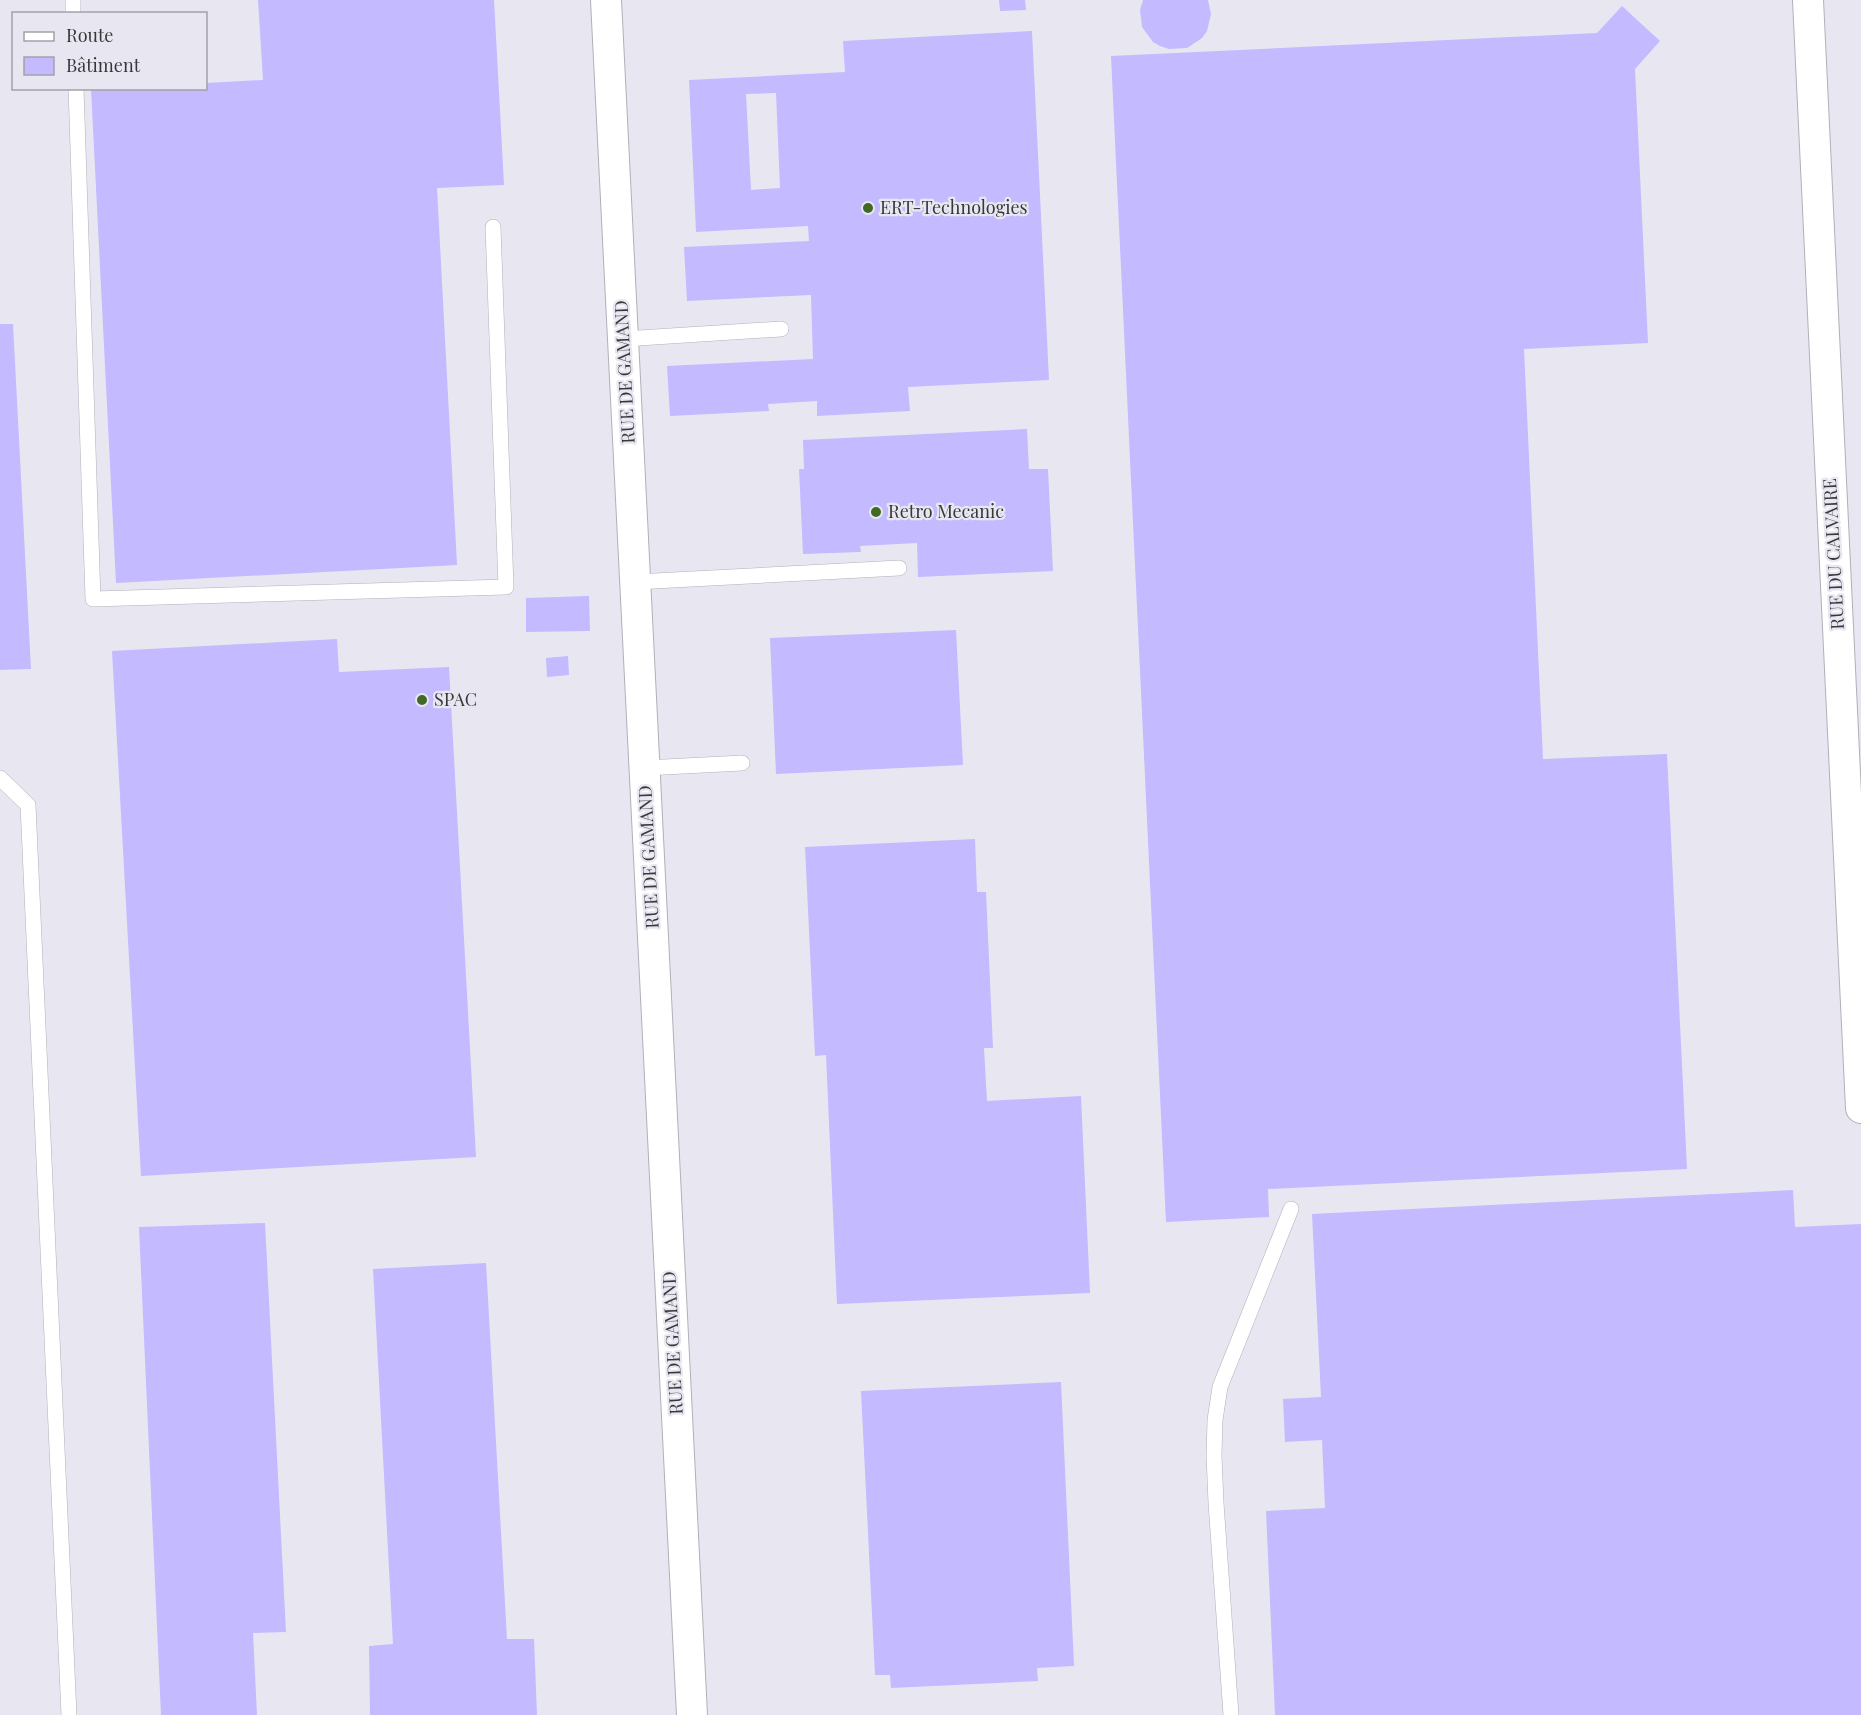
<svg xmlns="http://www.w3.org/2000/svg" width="1861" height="1715" font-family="'Playfair Display',serif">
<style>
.building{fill:#c3baff;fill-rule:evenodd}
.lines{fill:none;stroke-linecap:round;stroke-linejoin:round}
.service-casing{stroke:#b1b0b9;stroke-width:16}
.minor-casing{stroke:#b1b0b9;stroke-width:32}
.service{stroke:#fff;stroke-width:15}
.minor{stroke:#fff;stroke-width:30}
.poi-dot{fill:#406925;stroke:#e8e7f1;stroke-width:2}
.labels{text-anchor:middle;stroke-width:4.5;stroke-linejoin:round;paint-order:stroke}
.poi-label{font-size:18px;fill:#38383b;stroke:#e8e7f1;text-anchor:start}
.street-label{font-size:18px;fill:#38383b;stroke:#e8e7f1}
</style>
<rect width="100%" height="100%" fill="#e8e7f1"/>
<g class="building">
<polygon points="258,0 494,0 504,185 437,188 457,565 116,583 91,89 206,88 206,83 263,80"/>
<polygon points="999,0 1025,0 1026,10 1000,11"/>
<polygon points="1143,0 1208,0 1211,14 1207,31 1202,38 1187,48 1169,49 1160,46 1153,42 1142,27 1140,10"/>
<polygon points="1622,6 1660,41 1635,69 1648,343 1524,349 1543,759 1667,754 1687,1169 1268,1189 1269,1217 1166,1222 1111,56 1597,33"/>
<path d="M1032 31 1049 380 908 387 910 411 817 416V401L768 404 769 411 670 416 667 366 813 359 811 295 687 301 684 247 809 241 808 226 696 232 689 80 845 72 843 41ZM776 93 780 188 751 190 746 94Z"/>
<polygon points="0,324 13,324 31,669 0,670"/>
<polygon points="1027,429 1029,469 1048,469 1053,571 918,577 917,543 860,546 861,552 803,554 799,469 804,469 803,440"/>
<polygon points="589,596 590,631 526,632 526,598"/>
<polygon points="956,630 963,765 776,774 770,638"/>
<polygon points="337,639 339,672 449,667 476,1157 141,1176 112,651"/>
<polygon points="568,656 569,675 547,677 546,658"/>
<polygon points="975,839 977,892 986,892 993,1048 984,1048 987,1101 1081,1096 1090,1293 837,1304 826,1055 815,1056 805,847"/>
<polygon points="1793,1190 1795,1227 1861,1224 1861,1715 1275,1715 1266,1511 1325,1508 1322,1440 1285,1442 1283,1399 1321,1397 1312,1214"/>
<polygon points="265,1223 286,1632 253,1633 257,1715 161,1715 139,1227"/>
<polygon points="486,1263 507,1639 534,1639 537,1715 370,1715 369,1646 393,1644 373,1269"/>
<polygon points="1061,1382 1074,1666 1037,1668 1038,1681 891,1688 890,1675 875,1675 861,1391"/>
</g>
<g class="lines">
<defs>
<g id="service">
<polyline points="73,0 73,14"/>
<polyline points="76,88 93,599 506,587 493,227"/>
<polyline points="623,339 781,329"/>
<polyline points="635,582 899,568"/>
<polyline points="645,768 742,763"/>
<polyline points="0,778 28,805 69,1715"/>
<polyline points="1231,1715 1216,1503 1214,1456 1215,1420 1220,1387 1291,1209"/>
</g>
<g id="minor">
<polyline points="606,0 692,1715"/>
<polyline points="1808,0 1861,1108"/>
</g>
</defs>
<use href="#service" class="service-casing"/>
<use href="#minor" class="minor-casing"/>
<use href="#service" class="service"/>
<use href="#minor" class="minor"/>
</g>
<g class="poi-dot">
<circle cx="868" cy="208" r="6"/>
<circle cx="876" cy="512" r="6"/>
<circle cx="422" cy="700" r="6"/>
</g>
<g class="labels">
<g class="poi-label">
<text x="880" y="214">ERT-Technologies</text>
<text x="888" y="518">Retro Mecanic</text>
<text x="434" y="706">SPAC</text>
</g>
<g class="street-label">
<text transform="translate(625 372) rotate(-93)" y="6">RUE DE GAMAND</text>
<text transform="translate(1834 554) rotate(-93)" y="6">RUE DU CALVAIRE</text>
<text transform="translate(649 857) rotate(-93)" y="6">RUE DE GAMAND</text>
<text transform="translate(673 1343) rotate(-93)" y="6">RUE DE GAMAND</text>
</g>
</g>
<rect x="12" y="12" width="195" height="78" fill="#e8e7f1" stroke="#a2a1a8" stroke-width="1.5"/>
<rect x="24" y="32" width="30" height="9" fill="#ffffff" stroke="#a2a1a8" stroke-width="1.5"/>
<text x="66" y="42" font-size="18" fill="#38383b">Route</text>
<rect x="24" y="57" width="30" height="18" fill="#c3baff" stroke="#a2a1a8" stroke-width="1.5"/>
<text x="66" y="72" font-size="18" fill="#38383b">Bâtiment</text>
</svg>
